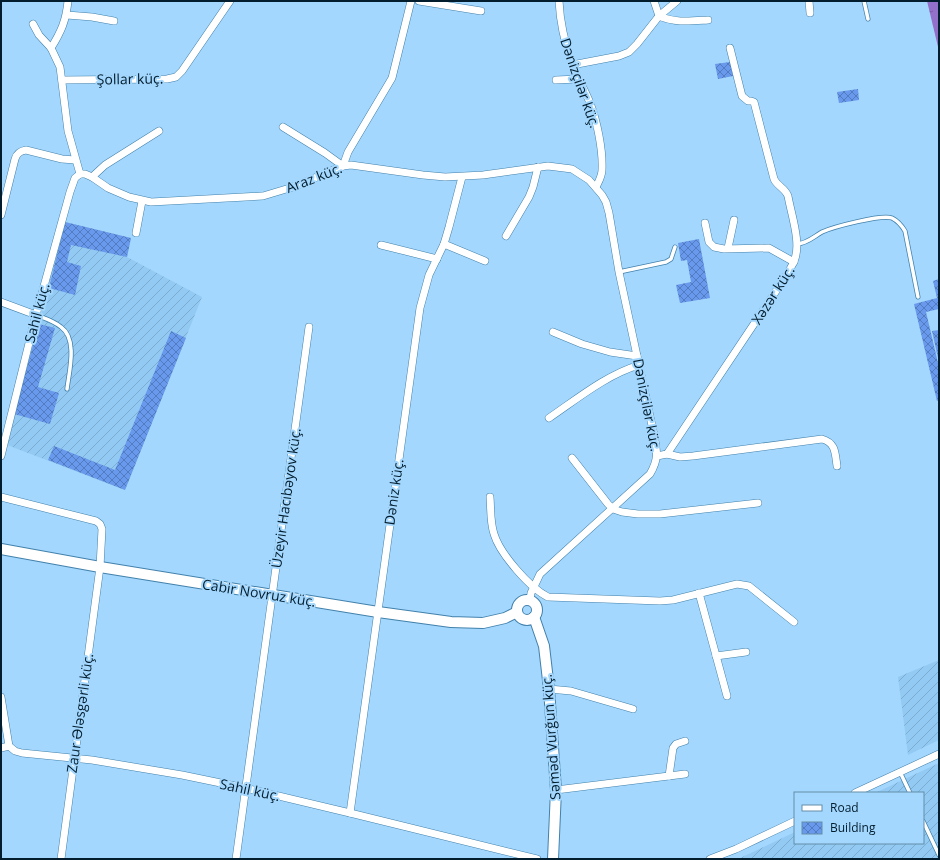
<svg xmlns="http://www.w3.org/2000/svg" width="940" height="860" font-family="'Open Sans',sans-serif">
<style>
.industrial{fill:url(#industrial-furrows)}
.water{fill:url(#water-ripples)}
.building{fill:url(#building-cross-hatch)}
.lines{fill:none;stroke-linecap:round;stroke-linejoin:round}
.service-casing{stroke:#4181ac;stroke-width:5}
.minor-casing{stroke:#4181ac;stroke-width:8}
.secondary-casing{stroke:#4181ac;stroke-width:12}
.service{stroke:#fff;stroke-width:3.5}
.minor{stroke:#fff;stroke-width:7}
.secondary{stroke:#fff;stroke-width:10}
.labels{text-anchor:middle;stroke-width:4;stroke-linejoin:round;paint-order:stroke}
.street-label{font-size:14px;fill:#021d2e;stroke:#a4d7fd}
</style>
<defs>
<pattern id="industrial-furrows" width="10" height="10" patternUnits="userSpaceOnUse"><rect width="10" height="10" fill="#92caf3"/><path d="M-1 1l2-2M0 10L10 0M9 11l2-2" fill="none" stroke="#7cadd1"/></pattern>
<pattern id="water-ripples" width="26" height="14" patternUnits="userSpaceOnUse"><rect width="26" height="14" fill="#9370c9"/><path d="M2 4q2-2 4 0t4 0M15 11q2-2 4 0t4 0" fill="none" stroke="#765ba4"/></pattern>
<pattern id="building-cross-hatch" width="8" height="8" patternUnits="userSpaceOnUse"><rect width="8" height="8" fill="#6899ec"/><path d="M0 0l8 8M0 8l8-8" fill="none" stroke="#537cc0"/></pattern>
</defs>
<rect width="100%" height="100%" fill="#a4d7fd"/>
<g class="industrial">
<polygon points="65,222 131,238 127,257 202,297 125,490 7,445"/>
<polygon points="939,660 939,740 908,755 898,677"/>
<polygon points="939,763 939,859 738,859 795,832 795,843 923,843 923,793 875,793"/>
</g>
<polygon class="water" points="927,1 939,1 939,51"/>
<g class="building">
<polygon points="730,62 733,76 718,79 715,64"/>
<polygon points="858,89 859,100 839,103 837,92"/>
<polygon points="65,222 131,238 127,257 71,245 67,262 81,266 75,295 49,288"/>
<polygon points="699,239 710,298 680,303 676,285 691,282 687,260 681,261 678,243"/>
<polygon points="939,279 939,309 926,312 939,367 939,400 937,401 914,304 937,298 933,281"/>
<polygon points="39,324 55,328 38,387 59,393 50,424 14,414"/>
<polygon points="939,330 939,358 938,358 932,331"/>
<polygon points="171,331 186,338 125,490 48,460 54,446 115,470"/>
</g>
<g class="lines">
<defs>
<g id="service">
<polyline points="864,1 868,19"/>
<path d="M797 244C808 243 813 237 822 232 833 227 882 214 892 218 898 221 902 226 905 231L918 297"/>
<polyline points="619,272 666,262 671,259 675,247"/>
<path d="M36 315C44 318 54 321 61 327 78 339 69 372 67 389"/>
<polyline points="900,772 910,793"/>
<polyline points="923,821 939,855"/>
</g>
<g id="minor">
<polyline points="419,1 481,11"/>
<path d="M559 1C560 22 565 44 572 64 577 78 585 90 590 103 597 121 603 150 602 170 602 176 599 181 596 187"/>
<path d="M654 1 659 16C674 23 691 21 708 20"/>
<polyline points="809,1 810,13"/>
<polyline points="67,15 92,17 114,21"/>
<polyline points="33,24 39,35 51,48 60,67 68,131 80,174"/>
<path d="M51 48C61 32 66 21 68 1"/>
<polyline points="572,65 619,56 629,52 637,44 659,16 677,1"/>
<polyline points="62,80 167,79 176,77 182,71 230,1"/>
<polyline points="556,80 578,79"/>
<polyline points="283,127 325,153 343,166 348,152 392,78 411,1"/>
<path d="M80 174H85L92 177 108 188 129 197 151 202 263 196 293 187 343 166 351 165 423 175 445 177 483 175 548 166 572 169 589 180 602 195 606 202 609 213 619 272 654 435C657 451 659 459 650 474L540 574 531 593 530 600"/>
<polyline points="92,177 105,165 159,131"/>
<path d="M1 215 15 159C17 153 20 151 26 150L62 159 75 160"/>
<polyline points="705,223 709,242 714,247 724,249 769,248 794,262"/>
<polyline points="136,233 142,201"/>
<polyline points="506,236 529,197 533,187 538,167"/>
<polyline points="444,244 485,261"/>
<polyline points="381,245 437,259"/>
<polyline points="728,248 734,220"/>
<polyline points="1,302 36,315"/>
<polyline points="553,332 582,344 610,352 637,356"/>
<path d="M549 418C577 399 606 375 639 365"/>
<path d="M667 454 680 457 693 456 822 439C836 443 835 453 837 466"/>
<polyline points="1,456 36,315 70,192 75,178 80,174"/>
<path d="M657 456 667 454 778 288C783 280 790 271 794 261 802 244 791 214 788 196 785 188 777 186 774 179L754 102 751 101H748L742 96 730 48"/>
<polyline points="572,458 608,504 613,509 622,512 638,514 660,514 758,503"/>
<polyline points="1,497 96,521 100,524 102,529 100,567 61,859"/>
<path d="M490 497C491 509 490 522 494 534 500 554 530 588 548 597L660 601 673 600 737 584 749 586 794 622"/>
<polyline points="699,593 727,696"/>
<polyline points="716,656 746,652"/>
<polyline points="549,689 571,691 633,709"/>
<polyline points="1,697 9,746 15,751 22,753 92,760 182,775 245,788 350,813 537,859"/>
<polyline points="1,748 9,746"/>
<polyline points="669,776 673,748 676,744 685,741"/>
<polyline points="556,790 685,774"/>
<polyline points="855,793 939,754"/>
<polyline points="350,813 420,308 429,275 444,244 449,227 462,177"/>
<polyline points="236,859 309,327"/>
<polyline points="710,859 736,849 795,821"/>
</g>
<g id="secondary">
<polyline points="1,549 100,567 378,612 451,622 483,623 505,618 517,612"/>
<circle cx="527" cy="610" r="10"/>
<polyline points="534,617 544,646 549,689 556,790 553,859"/>
</g>
</defs>
<use href="#service" class="service-casing"/>
<use href="#minor" class="minor-casing"/>
<use href="#secondary" class="secondary-casing"/>
<use href="#service" class="service"/>
<use href="#minor" class="minor"/>
<use href="#secondary" class="secondary"/>
</g>
<g class="labels">
<g class="street-label">
<text transform="translate(130 79) rotate(-1)" y="5">Şollar küç.</text>
<text transform="translate(580 83) rotate(71)" y="5">Dənizçilər küç.</text>
<text transform="translate(314 178) rotate(-21)" y="5">Araz küç.</text>
<text transform="translate(773 295) rotate(-57)" y="5">Xəzər küç.</text>
<text transform="translate(37 313) rotate(-75)" y="5">Sahil küç.</text>
<text transform="translate(647 405) rotate(79)" y="5">Dәnizçilәr küç.</text>
<text transform="translate(394 492) rotate(-82)" y="5">Dәniz küç.</text>
<text transform="translate(286 498) rotate(-82)" y="5">Üzeyir Hacıbəyov küç.</text>
<text transform="translate(259 593) rotate(9)" y="5">Cabir Novruz küç.</text>
<text transform="translate(80 713) rotate(-82)" y="5">Zaur Ələsgərli küç.</text>
<text transform="translate(551 737) rotate(-94)" y="5">Səməd Vurğun küç.</text>
<text transform="translate(250 790) rotate(12)" y="5">Sahil küç.</text>
</g>
</g>
<rect width="940" height="860" fill="none" stroke="#021d2e" stroke-width="4"/>
<rect x="794" y="792" width="130" height="52" fill="#a4d7fd" stroke="#638daa"/>
<rect x="802" y="805" width="20" height="6" fill="#ffffff" stroke="#638daa"/>
<text x="830" y="812" font-size="12" fill="#021d2e">Road</text>
<rect x="802" y="822" width="20" height="12" fill="url(#building-cross-hatch)" stroke="#638daa"/>
<text x="830" y="832" font-size="12" fill="#021d2e">Building</text>
</svg>
